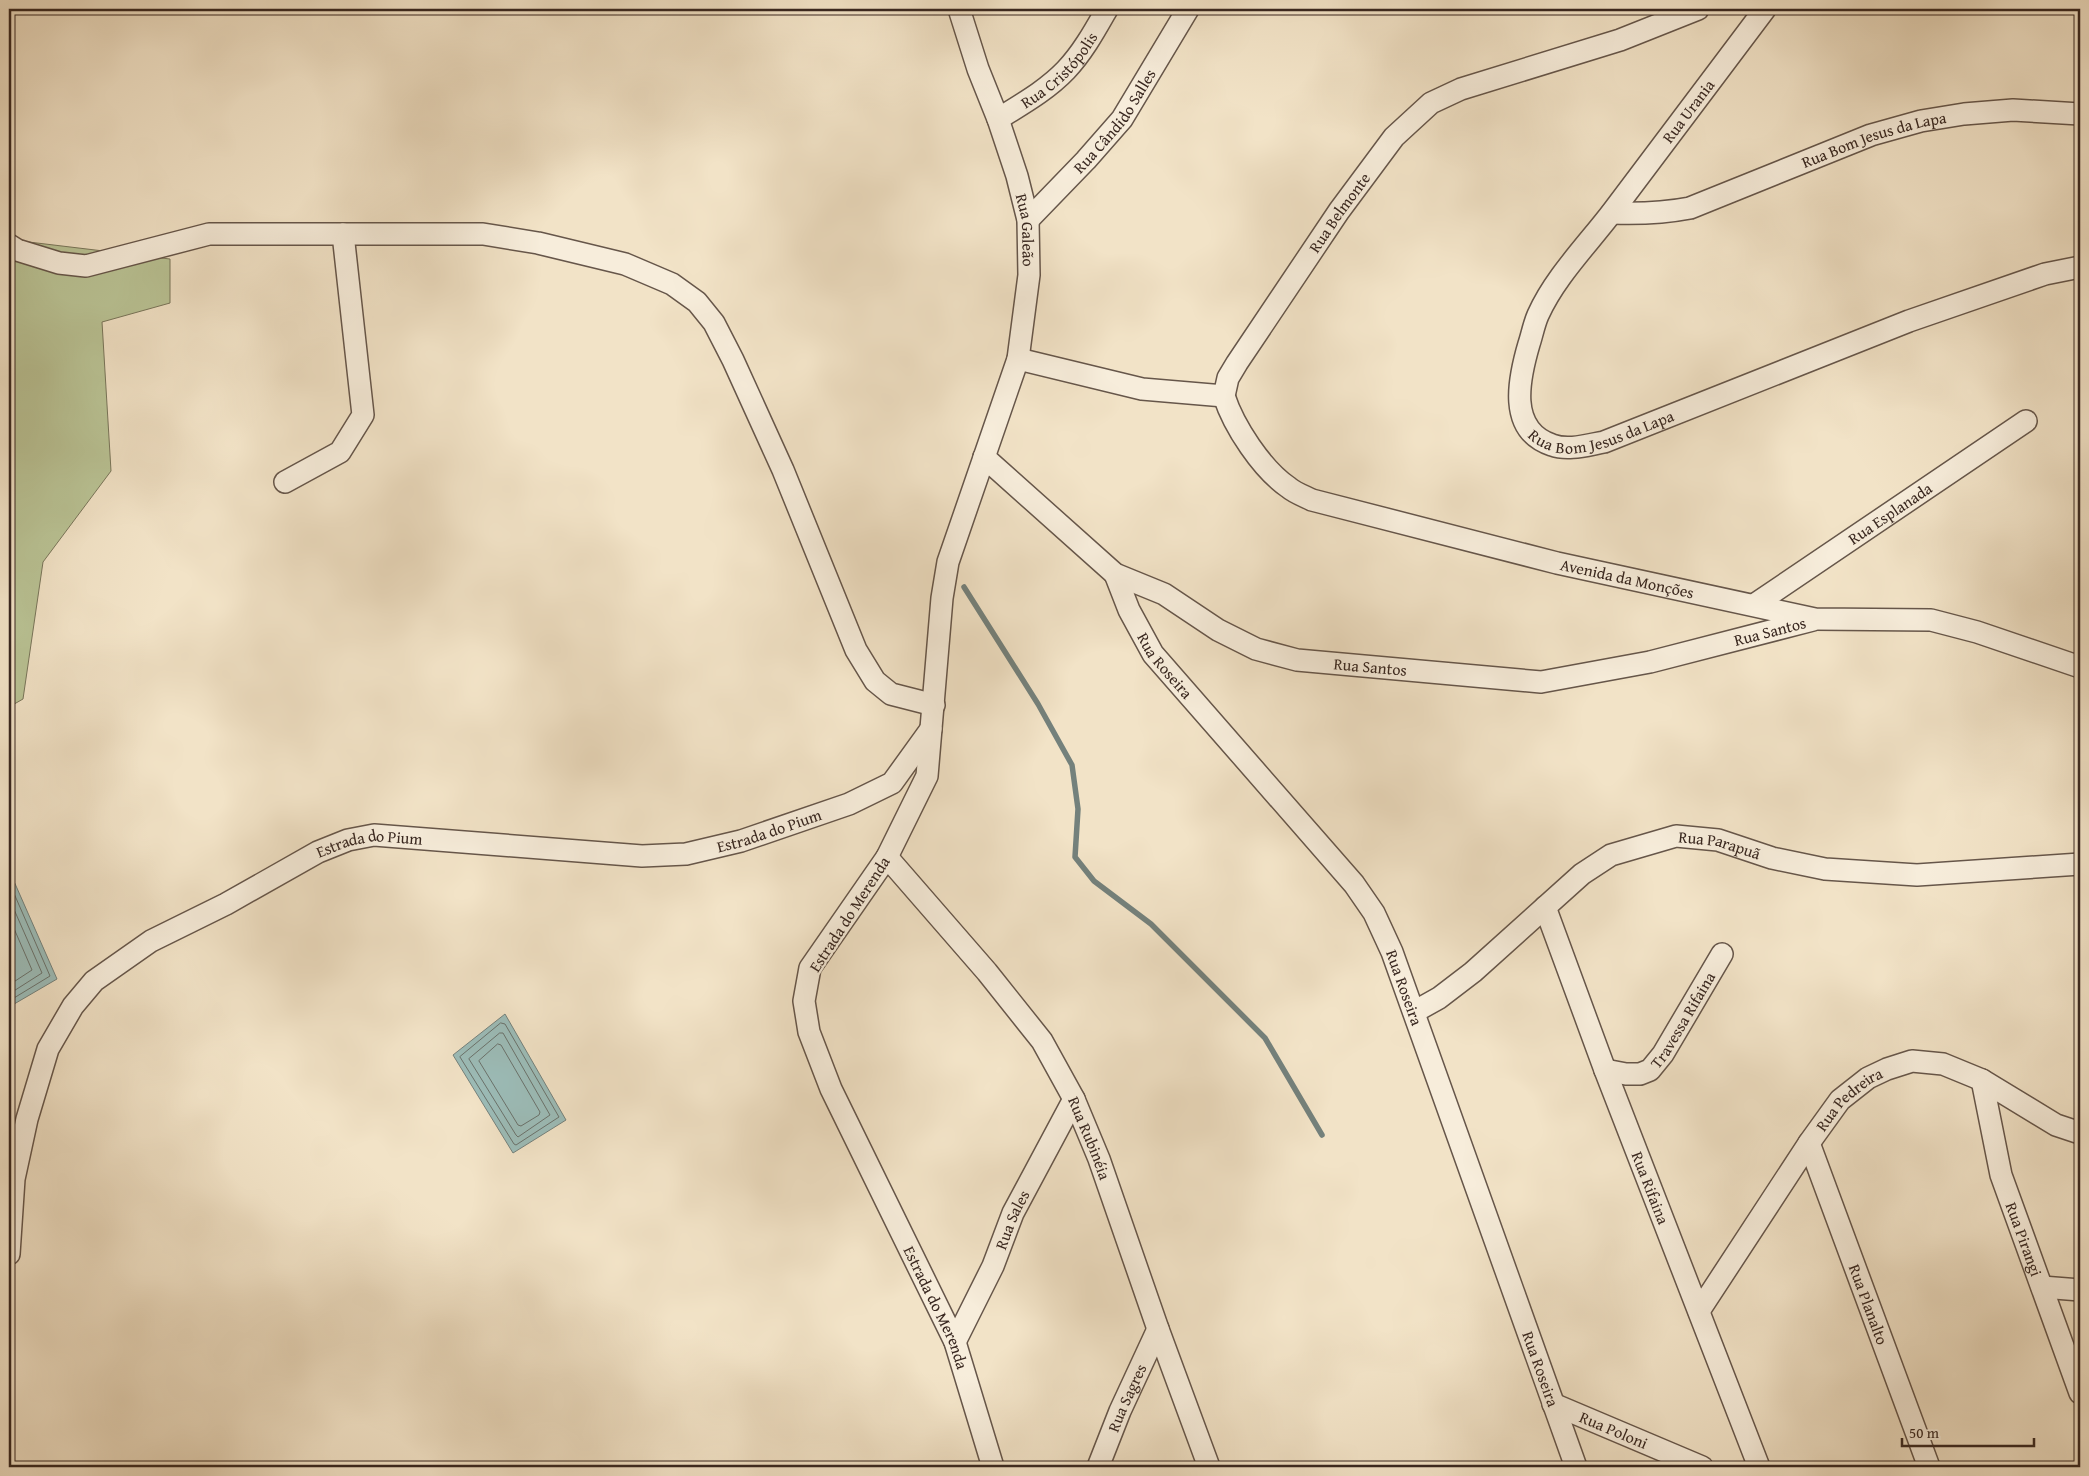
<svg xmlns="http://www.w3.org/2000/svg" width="2089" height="1476" font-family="'Gentium Book Plus',serif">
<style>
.green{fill:#bac496;stroke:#79765b}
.water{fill:#9cbdb9;stroke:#74817c}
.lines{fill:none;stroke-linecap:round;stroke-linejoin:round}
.shore{stroke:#6a726c;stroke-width:1}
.stream{stroke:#74817c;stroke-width:5.5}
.street-casing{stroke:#66564a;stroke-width:24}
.street{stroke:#f7eddb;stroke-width:21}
.labels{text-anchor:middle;stroke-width:4.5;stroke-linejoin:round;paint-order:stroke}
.street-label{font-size:16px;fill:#382720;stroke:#f7eddb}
</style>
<rect width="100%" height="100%" fill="#f2e3c7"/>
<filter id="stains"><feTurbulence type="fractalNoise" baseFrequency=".004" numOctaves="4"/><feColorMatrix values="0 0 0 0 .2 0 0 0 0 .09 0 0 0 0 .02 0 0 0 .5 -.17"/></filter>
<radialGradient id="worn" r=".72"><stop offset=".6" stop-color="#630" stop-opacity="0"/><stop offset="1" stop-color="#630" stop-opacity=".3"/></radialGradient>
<polygon class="green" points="9,234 12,240 170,259 170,303 102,322 111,471 43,562 23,699 9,707"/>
<g class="water">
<polygon points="9,870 57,979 9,1007"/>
<polygon points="505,1014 566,1120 513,1153 453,1055"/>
</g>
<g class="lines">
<g class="shore">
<polyline points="9,882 50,976 9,1001"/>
<polyline points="9,898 42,973 9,994"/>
<polyline points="9,917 32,970 9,985"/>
<polygon points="501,1023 505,1024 559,1117 516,1145 514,1144 460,1057"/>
<polygon points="500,1033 503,1033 550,1115 518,1137 516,1135 469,1059"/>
<polygon points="498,1044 501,1045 540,1112 539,1115 521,1126 518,1125 479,1061"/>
</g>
<polyline class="stream" points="964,587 1038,704 1072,765 1078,809 1075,857 1094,881 1151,924 1265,1038 1322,1135"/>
<defs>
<g id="street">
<path id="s1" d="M959 9 978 69 998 119 1017 176 1028 220 1029 275 1018 359 948 562 942 598 927 776 887 857 810 968 804 1001 809 1032 831 1089 955 1342 993 1467"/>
<path id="s2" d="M1765 9C1714 76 1664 144 1613 211 1588 244 1555 277 1538 315 1534 324 1532 335 1529 344 1519 378 1507 430 1552 445 1568 451 1587 445 1604 442L1909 321 2045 274 2080 267"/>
<path id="s3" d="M998 119C1022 104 1047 90 1066 70 1083 52 1095 30 1107 9"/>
<path id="s4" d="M1612 213C1639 214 1664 213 1690 208L1871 135 1921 121 1964 114 2013 110 2080 114"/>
<path id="s5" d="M1028 220 1086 160 1122 119 1188 9"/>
<polyline points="9,245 17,250 59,263 86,266 209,234 483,234 538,243 625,264 672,284 697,302 714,323 733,360 783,470 856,650 875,681 891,694 934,705"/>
<polyline points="1018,359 1142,389 1224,396"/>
<path id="s6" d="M1224 396C1234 427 1262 469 1288 487 1295 493 1304 496 1312 500L1557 563 1815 619 1931 620 1977 632 2080 667"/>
<path id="s7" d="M1224 396 1228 378 1237 363 1339 211 1394 137 1431 103 1461 89 1620 40 1698 9"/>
<path id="s8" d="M984 457 1115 574 1164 594 1218 630 1256 649 1297 660 1541 682 1650 662 1813 620"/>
<polyline points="285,482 340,452 363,415 343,234"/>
<path id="s9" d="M1115 574 1129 610 1153 654 1354 884 1374 913 1392 952 1576 1467"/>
<path id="s10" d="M1754 605 2026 421"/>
<path id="s11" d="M887 857 987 972 1042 1041 1074 1099 1099 1159 1158 1329 1209 1467"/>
<path id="s12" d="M1545 907 1605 1070 1759 1467"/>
<path id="s13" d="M1414 1012 1439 998 1473 972 1582 874 1611 855 1676 836 1718 840 1772 858 1825 869 1917 875 2080 864"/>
<path id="s14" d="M1605 1070 1626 1074H1640L1650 1070 1663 1054 1722 954"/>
<path id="s15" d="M1982 1080 2001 1175 2080 1393"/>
<path id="s16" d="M1809 1143 1929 1467"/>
<path id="s17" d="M9 1254 14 1179 27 1119 48 1049 73 1006 94 981 151 941 226 904 318 852 348 840 374 835 642 856 686 854 741 841 849 804 892 783 931 729"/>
<polyline points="2042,1287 2080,1290"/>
<path id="s18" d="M1699 1311 1809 1143 1840 1100 1868 1078 1887 1069 1912 1061 1943 1064 1982 1080 2056 1125 2080 1133"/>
<path id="s19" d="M955 1342 993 1266 1013 1213 1074 1099"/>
<path id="s20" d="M1553 1404 1702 1467"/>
<path id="s21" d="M1098 1467 1120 1411 1158 1329"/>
</g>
</defs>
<use href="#street" class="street-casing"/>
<use href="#street" class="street"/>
</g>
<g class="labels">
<g class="street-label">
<text dy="6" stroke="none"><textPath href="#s3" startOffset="79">Rua Cristópolis</textPath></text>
<text transform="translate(1688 111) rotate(-53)" y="6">Rua Urania</text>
<text dy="6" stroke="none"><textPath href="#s5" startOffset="132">Rua Cândido Salles</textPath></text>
<text dy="6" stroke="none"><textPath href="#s4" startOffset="275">Rua Bom Jesus da Lapa</textPath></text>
<text dy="6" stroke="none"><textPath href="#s7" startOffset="218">Rua Belmonte</textPath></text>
<text dy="6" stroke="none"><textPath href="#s1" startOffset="232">Rua Galeão</textPath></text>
<text dy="6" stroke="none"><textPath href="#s2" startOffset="579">Rua Bom Jesus da Lapa</textPath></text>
<text dy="6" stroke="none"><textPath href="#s10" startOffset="164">Rua Esplanada</textPath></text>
<text dy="6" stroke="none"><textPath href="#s6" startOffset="465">Avenida da Monções</textPath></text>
<text dy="6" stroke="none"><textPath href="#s8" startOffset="858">Rua Santos</textPath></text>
<text dy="6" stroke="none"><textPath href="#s9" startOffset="105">Rua Roseira</textPath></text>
<text dy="6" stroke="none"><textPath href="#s8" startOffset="452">Rua Santos</textPath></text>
<text dy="6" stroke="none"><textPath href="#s17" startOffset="1009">Estrada do Pium</textPath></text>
<text dy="6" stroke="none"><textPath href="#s13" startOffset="365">Rua Parapuã</textPath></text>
<text dy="6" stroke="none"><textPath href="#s17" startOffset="604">Estrada do Pium</textPath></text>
<text transform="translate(849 914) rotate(-57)" y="6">Estrada do Merenda</text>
<text dy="6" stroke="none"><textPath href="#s9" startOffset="510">Rua Roseira</textPath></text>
<text dy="6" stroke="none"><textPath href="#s14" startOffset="106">Travessa Rifaina</textPath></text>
<text dy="6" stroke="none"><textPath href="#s18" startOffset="261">Rua Pedreira</textPath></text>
<text dy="6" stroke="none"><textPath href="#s11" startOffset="349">Rua Rubinéia</textPath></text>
<text dy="6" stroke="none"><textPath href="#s12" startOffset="300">Rua Rifaina</textPath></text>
<text dy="6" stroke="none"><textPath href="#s19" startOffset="135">Rua Sales</textPath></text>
<text dy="6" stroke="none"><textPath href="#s15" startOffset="165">Rua Pirangi</textPath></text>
<text dy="6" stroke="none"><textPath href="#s16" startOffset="172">Rua Planalto</textPath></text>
<text dy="6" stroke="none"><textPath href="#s1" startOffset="1386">Estrada do Merenda</textPath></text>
<text dy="6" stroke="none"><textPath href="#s9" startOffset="915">Rua Roseira</textPath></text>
<text dy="6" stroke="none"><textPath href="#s21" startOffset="75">Rua Sagres</textPath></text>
<text dy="6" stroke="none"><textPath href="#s20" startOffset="66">Rua Poloni</textPath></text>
</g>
</g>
<rect width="2089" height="1476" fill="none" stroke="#f2e3c7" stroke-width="30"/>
<rect x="10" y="10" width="2069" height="1456" fill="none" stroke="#382720" stroke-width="2.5"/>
<rect x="15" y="15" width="2059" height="1446" fill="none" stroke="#382720"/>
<path d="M1902 1438v8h132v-8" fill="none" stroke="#382720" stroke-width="2.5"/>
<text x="1909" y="1438" font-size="15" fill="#382720" stroke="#f7eddb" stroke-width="4" paint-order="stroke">50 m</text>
<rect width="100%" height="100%" filter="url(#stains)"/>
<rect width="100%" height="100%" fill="url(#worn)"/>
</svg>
